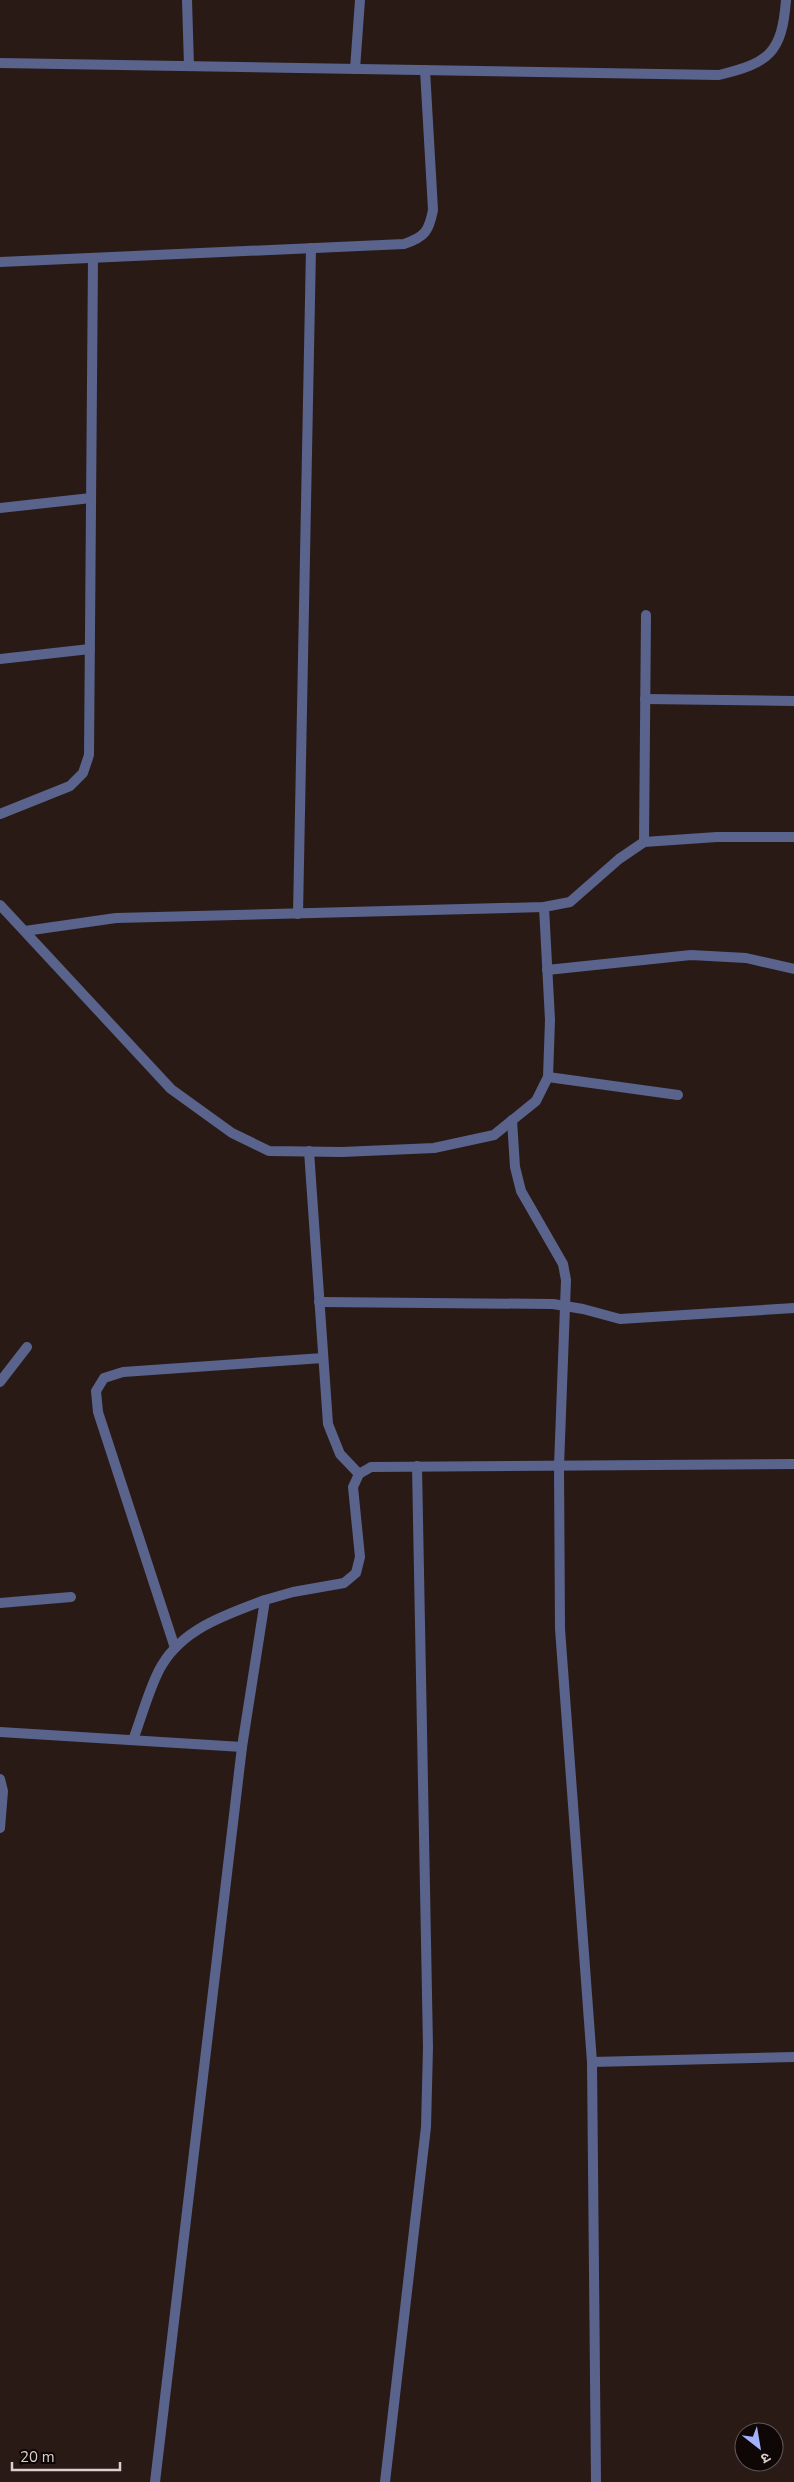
<svg xmlns="http://www.w3.org/2000/svg" width="794" height="2482" font-family="'Nunito Sans','Noto Sans Devanagari',sans-serif">
<style>
.lines{fill:none;stroke-linecap:round;stroke-linejoin:round}
.minor{stroke:#5a638c;stroke-width:10}
</style>
<rect width="100%" height="100%" fill="#2a1a16"/>
<g class="lines">
<g class="minor">
<polyline points="187,0 189,66"/>
<path d="M0 63 719 75C769 63 782 53 786 0"/>
<polyline points="355,69 360,0"/>
<path d="M0 262 404 244C425 237 429 231 433 210L425 70"/>
<polyline points="0,508 91,498"/>
<polyline points="0,659 90,649"/>
<polyline points="645,699 794,701"/>
<polyline points="0,814 70,786 83,773 89,755 93,258"/>
<polyline points="644,842 646,615"/>
<polyline points="0,905 171,1089 232,1133 269,1151 342,1152 434,1148 494,1135 536,1101 548,1077 550,1020 544,907"/>
<polyline points="298,914 311,248"/>
<polyline points="25,931 116,918 544,907 570,902 619,859 644,842 717,837 794,837"/>
<polyline points="547,970 691,955 746,958 794,969"/>
<polyline points="548,1077 678,1095"/>
<polyline points="512,1120 515,1167 521,1191 563,1264 566,1280 559,1466 560,1629 592,2062 596,2482"/>
<polyline points="309,1151 328,1424 340,1454 359,1474"/>
<polyline points="319,1302 553,1304 583,1309 620,1319 794,1308"/>
<polyline points="0,1382 27,1347"/>
<polyline points="0,1603 71,1597"/>
<polyline points="175,1648 98,1412 96,1391 104,1378 123,1372 323,1358"/>
<polyline points="0,1732 242,1747"/>
<path d="M133 1740C141 1719 151 1682 162 1665 184 1628 228 1614 265 1600"/>
<polyline points="0,1779 3,1791 0,1828"/>
<polyline points="592,2062 794,2057"/>
<polyline points="155,2482 242,1747 265,1600 293,1592 344,1583 356,1573 360,1557 353,1487 359,1474 371,1467 794,1464"/>
<polyline points="385,2482 426,2127 428,2047 417,1466"/>
</g>
</g>
<g transform="translate(759 2447) rotate(149)"><circle r="24" fill="#0e0705" stroke="#605755"/>
<path d="M0-4L9 19L0 12L-9 19Z" fill="#a2b2fd"/>
<text y="-8" font-size="14" font-weight="bold" text-anchor="middle" fill="#dcd0cd">उ</text>
</g>
<path d="M12 2462v8h108v-8" fill="none" stroke="#dcd0cd" stroke-width="2.5"/>
<text x="20" y="2462" font-size="15" fill="#dcd0cd" stroke="#0e0705" stroke-width="4" paint-order="stroke">20 m</text>
</svg>
